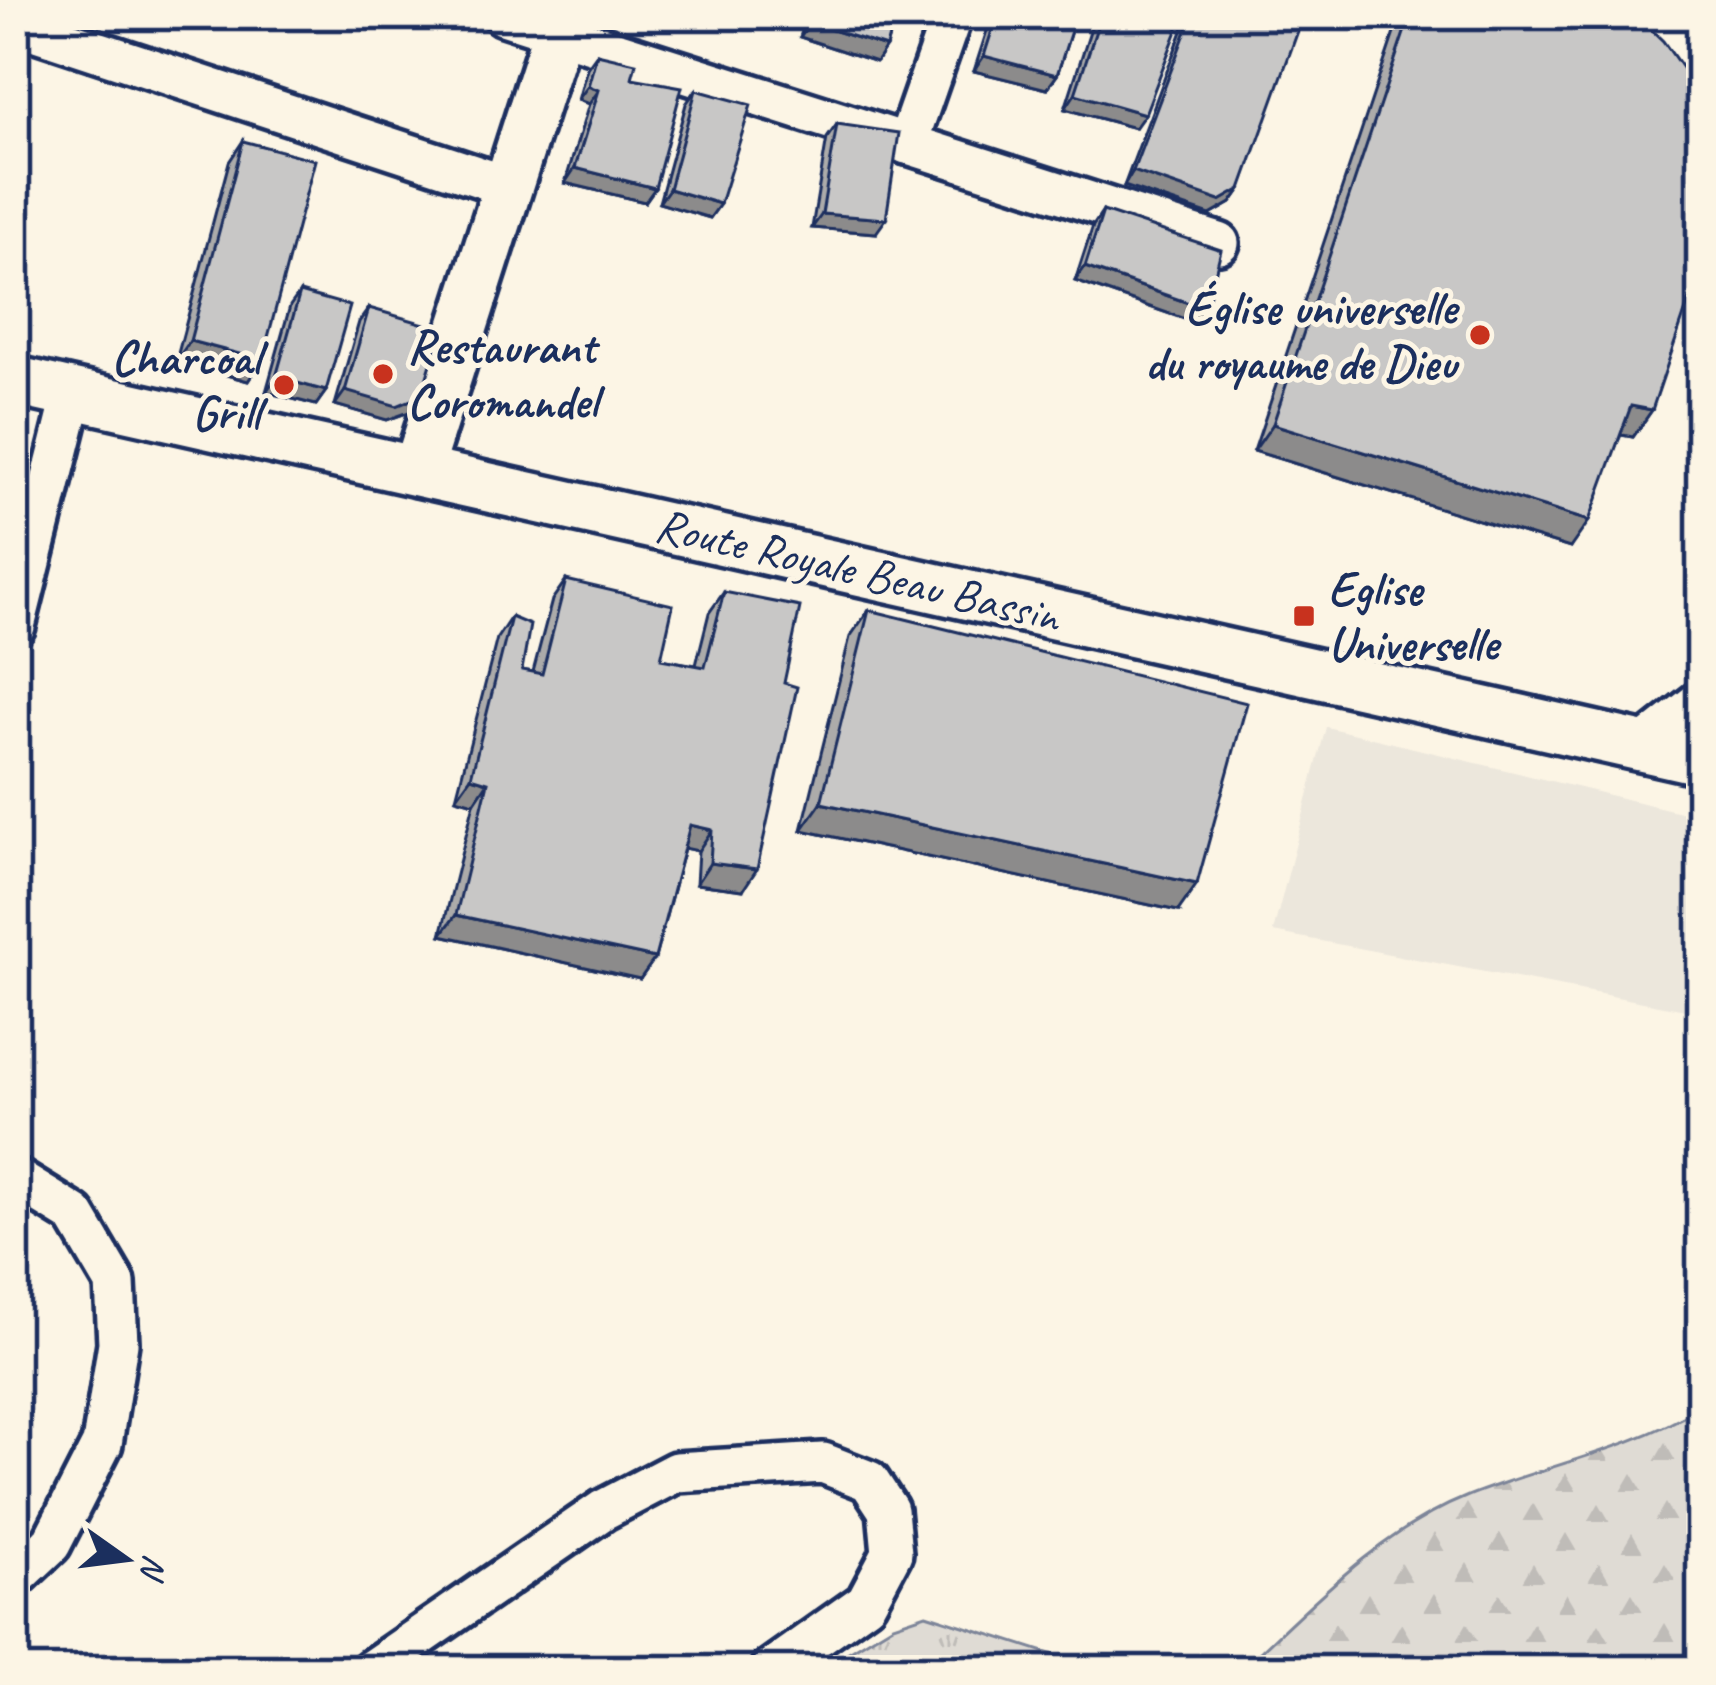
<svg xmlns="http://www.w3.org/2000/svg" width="1716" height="1685" font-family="Caveat,sans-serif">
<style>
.built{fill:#ece7dc}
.grass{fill:url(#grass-tufts);stroke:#7d8599;stroke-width:3}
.forest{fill:url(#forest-firs);stroke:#7d8599;stroke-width:3}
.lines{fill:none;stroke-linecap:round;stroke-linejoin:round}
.minor-casing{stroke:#1b2f5e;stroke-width:48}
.major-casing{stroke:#1b2f5e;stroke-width:57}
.minor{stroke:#fcf5e5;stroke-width:39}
.major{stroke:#fcf5e5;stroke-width:48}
.wall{fill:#acabaa;stroke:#1b2f5e;stroke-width:3}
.shaded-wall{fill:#8c8b8b;stroke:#1b2f5e;stroke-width:3}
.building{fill:#c8c7c6;stroke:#1b2f5e;stroke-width:3}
.poi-dot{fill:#c8321e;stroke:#fcf5e5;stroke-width:4.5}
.labels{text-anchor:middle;stroke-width:10;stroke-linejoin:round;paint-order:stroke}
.poi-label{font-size:48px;font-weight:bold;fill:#1b2f5e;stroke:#fcf5e5;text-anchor:end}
.street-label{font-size:48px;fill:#1b2f5e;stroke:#fcf5e5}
</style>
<defs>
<pattern id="grass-tufts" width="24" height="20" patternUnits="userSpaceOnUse" patternTransform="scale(3)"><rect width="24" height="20" fill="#dfdbd4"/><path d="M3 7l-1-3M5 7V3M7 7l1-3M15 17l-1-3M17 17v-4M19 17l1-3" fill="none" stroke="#bfbcb8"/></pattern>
<pattern id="forest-firs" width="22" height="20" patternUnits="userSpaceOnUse" patternTransform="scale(3)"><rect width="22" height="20" fill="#dfdbd4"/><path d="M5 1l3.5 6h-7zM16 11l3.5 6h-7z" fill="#bfbcb8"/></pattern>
</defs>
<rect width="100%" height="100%" fill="#fcf5e5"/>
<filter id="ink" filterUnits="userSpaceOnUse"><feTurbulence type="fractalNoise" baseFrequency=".00833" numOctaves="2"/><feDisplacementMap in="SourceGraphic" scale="24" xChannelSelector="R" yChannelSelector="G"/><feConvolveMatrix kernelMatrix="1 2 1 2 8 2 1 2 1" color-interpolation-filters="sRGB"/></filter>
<g filter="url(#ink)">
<polygon class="built" points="1326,727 1701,817 1701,1013 1273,932"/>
<polygon class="grass" points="926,1614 1100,1670 819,1670 893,1625"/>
<path class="forest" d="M1701 1407V1670H1241C1310 1606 1378 1532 1468 1496 1546 1465 1628 1451 1701 1407Z"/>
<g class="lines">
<defs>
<g id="minor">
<polyline points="503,15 1219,243"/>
<polyline points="15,24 507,186"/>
<polyline points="907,144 952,15"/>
<polyline points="15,626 73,394"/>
<polyline points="1645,744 1701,700"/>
<polyline points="15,1178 75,1215 115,1283 118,1343 102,1444 51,1544 15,1578"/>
<polyline points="371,1670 603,1510 676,1472 823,1463 869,1481 888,1510 892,1553 866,1602 770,1670"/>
</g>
<g id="major">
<polyline points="15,381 1701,760"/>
<polyline points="417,471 563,15"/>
</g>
</defs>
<use href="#minor" class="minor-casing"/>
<use href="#major" class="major-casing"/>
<use href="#minor" class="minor"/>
<use href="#major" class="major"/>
</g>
<g class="wall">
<polygon points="807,15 895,15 886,47 876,62 800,37"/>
<polygon points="992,15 1076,15 1057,75 1047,89 974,71"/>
<polygon points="1095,15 1183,15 1135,128 1065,109"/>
<polygon points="1188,15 1257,15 1241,189 1231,203 1210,215 1124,186"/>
<polygon points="1400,15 1547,15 1652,410 1633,437 1621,435 1570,548 1254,451"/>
<polygon points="597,54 632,78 655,188 645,202 565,183 589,104 578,100 587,68"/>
<polygon points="696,90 720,204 710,218 659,203 686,104"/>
<polygon points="837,124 876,233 812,228 827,138"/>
<polygon points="243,141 262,360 248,381 176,361 229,162"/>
<polygon points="1103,211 1206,309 1196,323 1075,281 1093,226"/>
<polygon points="300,292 326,391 316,405 266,392 290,306"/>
<polygon points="369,308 421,396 412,411 387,420 335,405 359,322"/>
<polygon points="566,580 661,659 696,665 709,613 724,592 784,683 743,890 696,884 698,851 684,848 655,958 640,979 441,935 474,803 456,798 497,638 511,617 522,670 533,672 552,600"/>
<polygon points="869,610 1178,911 802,830 850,637"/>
</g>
<g class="shaded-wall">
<polygon points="810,23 886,47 876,62 800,37"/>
<polygon points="984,56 1057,75 1047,89 974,71"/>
<polygon points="588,86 599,90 589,104 578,100"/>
<polygon points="1075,94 1145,114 1135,128 1065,109"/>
<polygon points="575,168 655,188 645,202 565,183"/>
<polygon points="1133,171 1241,189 1231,203 1210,215 1124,186"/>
<polygon points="669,189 720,204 710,218 659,203"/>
<polygon points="822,214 886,219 876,233 812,228"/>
<polygon points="1085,267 1206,309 1196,323 1075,281"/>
<polygon points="190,341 262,360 248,381 176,361"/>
<polygon points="276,377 326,391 316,405 266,392"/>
<polygon points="345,391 421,396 412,411 387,420 335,405"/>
<polygon points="1631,406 1652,410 1633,437 1612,433"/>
<polygon points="1273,424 1589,521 1570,548 1254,451"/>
<polygon points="471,777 488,782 474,803 456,798"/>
<polygon points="821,803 1197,884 1178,911 802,830"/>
<polygon points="690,825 712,830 698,851 675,846"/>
<polygon points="710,863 757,869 743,890 696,884"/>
<polygon points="456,915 655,958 640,979 441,935"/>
</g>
<g class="building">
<polygon points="812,15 895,15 886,47 810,23"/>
<polygon points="997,15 1076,15 1057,75 984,56"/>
<polygon points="1101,15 1183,15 1145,114 1075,94"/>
<polygon points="1192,15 1257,15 1299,28 1241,189 1220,201 1133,171"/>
<polygon points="1410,15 1547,15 1573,24 1582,15 1636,15 1663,41 1694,85 1701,102 1701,265 1652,410 1631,406 1589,521 1273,424"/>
<polygon points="597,54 636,63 632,78 682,87 655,188 575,168 599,90 588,86"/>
<polygon points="696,90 751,105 720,204 669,189"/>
<polygon points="837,124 899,133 886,219 822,214"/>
<polygon points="243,141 315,160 262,360 190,341"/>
<polygon points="1103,211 1221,250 1206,309 1085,267"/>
<polygon points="300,292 350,306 326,391 276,377"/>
<polygon points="369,308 442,329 421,396 397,406 345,391"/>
<polygon points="566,580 673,605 661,659 705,667 724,592 800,607 784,683 797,687 757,869 710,863 712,830 690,825 655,958 456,915 488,782 471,777 511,617 530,625 522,670 542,674"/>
<polygon points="869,610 1247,703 1197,884 821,803"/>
</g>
</g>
<g class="poi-dot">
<circle cx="1480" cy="335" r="12"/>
<circle cx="383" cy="374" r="12"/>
<circle cx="284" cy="385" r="12"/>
<rect x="1292" y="604" width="24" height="24" rx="6"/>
</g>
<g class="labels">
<g class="poi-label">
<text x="1456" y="324">Église universelle<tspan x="1456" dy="55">du royaume de Dieu</tspan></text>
<text x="407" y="363" text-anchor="start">Restaurant<tspan x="407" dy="55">Coromandel</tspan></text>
<text x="260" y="374">Charcoal<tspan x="260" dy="55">Grill</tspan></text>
<text x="1328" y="605" text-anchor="start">Eglise<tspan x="1328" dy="55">Universelle</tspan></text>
</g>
<g class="street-label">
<text transform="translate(858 569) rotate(13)" y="17">Route Royale Beau Bassin</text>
</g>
</g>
<rect width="1716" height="1685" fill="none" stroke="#fcf5e5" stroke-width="60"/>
<rect x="30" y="30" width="1656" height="1625" fill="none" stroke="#1b2f5e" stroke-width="4.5" filter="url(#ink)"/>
<g transform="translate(126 1559) rotate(104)" stroke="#fcf5e5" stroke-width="9" paint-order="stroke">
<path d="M0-9L21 45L0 30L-21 45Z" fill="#1b2f5e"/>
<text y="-18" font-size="33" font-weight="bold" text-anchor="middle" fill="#1b2f5e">N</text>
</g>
</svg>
